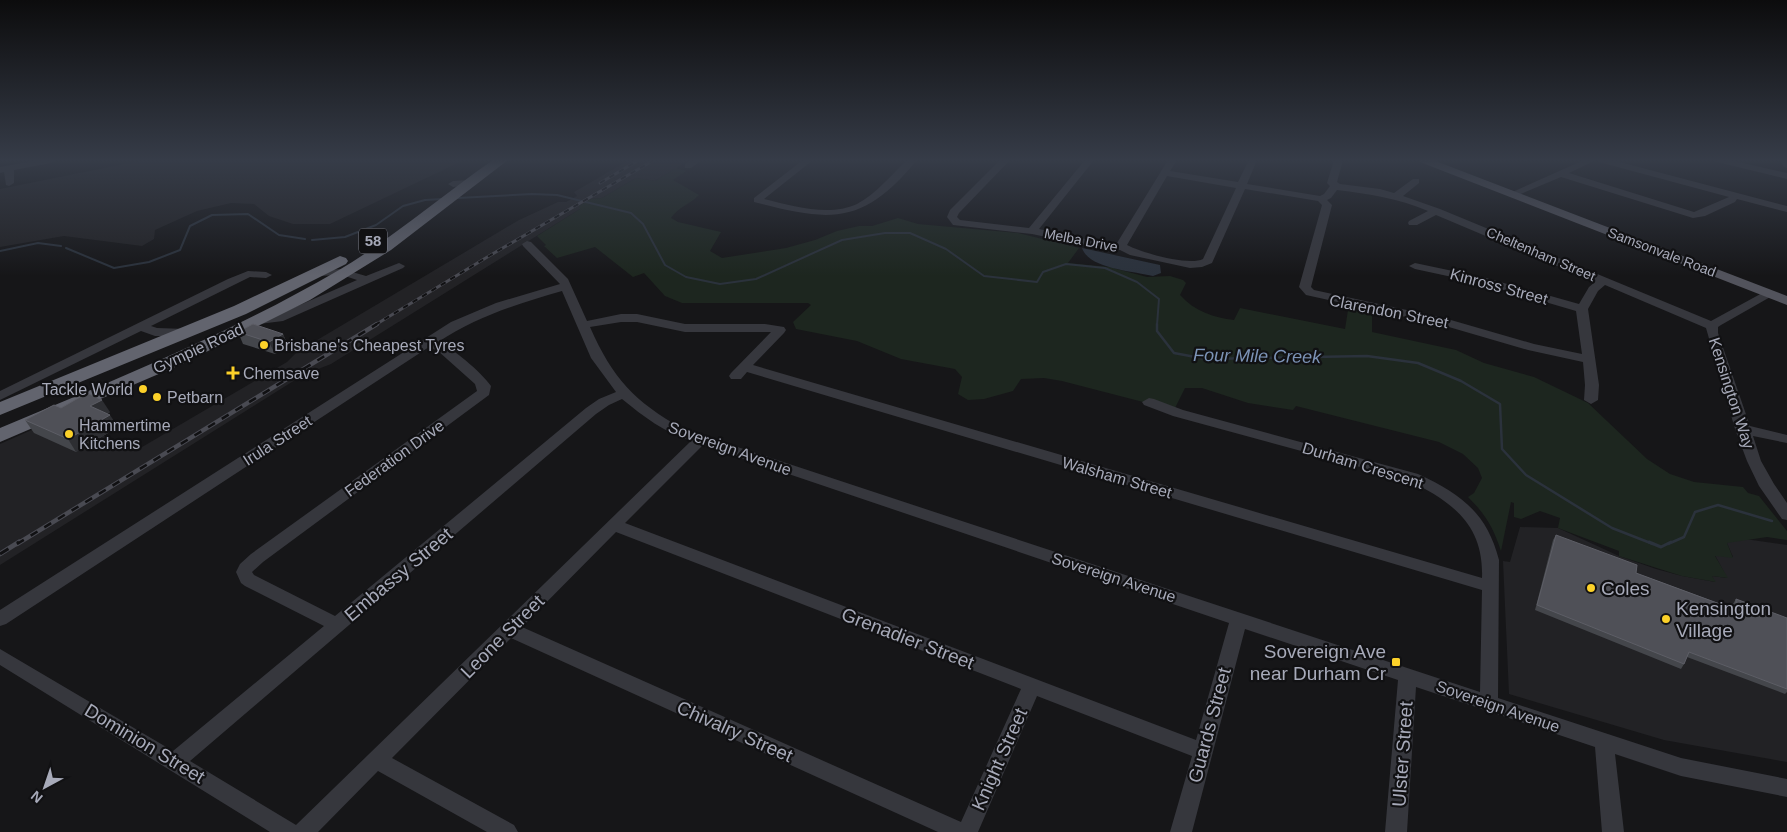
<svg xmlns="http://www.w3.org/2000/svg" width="1787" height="832" font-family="Arial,sans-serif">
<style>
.built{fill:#222225}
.green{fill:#1d261f}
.water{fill:#2b323c}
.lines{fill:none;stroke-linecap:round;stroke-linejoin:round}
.stream-far2{stroke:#2b323c;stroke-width:2}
.stream-far1{stroke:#2b323c;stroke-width:2.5}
.stream{stroke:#2b323c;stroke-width:3}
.minor{fill:#36373d;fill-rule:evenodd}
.major{fill:#52535c;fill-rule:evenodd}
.highway{fill:#62646e;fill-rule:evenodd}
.rail-far2-casing{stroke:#494a52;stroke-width:3}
.rail-far1-casing{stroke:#494a52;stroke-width:4.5}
.rail-casing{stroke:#494a52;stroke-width:5}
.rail-far2{stroke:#111113;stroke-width:2;stroke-dasharray:5.5;stroke-linecap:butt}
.rail-far1{stroke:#111113;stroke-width:2.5;stroke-dasharray:8;stroke-linecap:butt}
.rail{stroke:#111113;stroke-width:3;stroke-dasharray:10;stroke-linecap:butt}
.wall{fill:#44464b}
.shaded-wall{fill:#2d2e32}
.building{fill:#4f5057;stroke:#5d5e66}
.poi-dot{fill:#fcd129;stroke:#111113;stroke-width:2}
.labels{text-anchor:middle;stroke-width:4.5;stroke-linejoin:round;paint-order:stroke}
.far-street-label{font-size:14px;fill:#a7aab9;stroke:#111113}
.shield{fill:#111113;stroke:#7a7c87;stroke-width:1}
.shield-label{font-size:15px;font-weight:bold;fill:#a7aab9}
.street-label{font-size:16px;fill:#a7aab9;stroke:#111113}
.poi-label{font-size:16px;fill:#a7aab9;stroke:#111113;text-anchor:start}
.water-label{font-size:18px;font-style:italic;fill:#7c93b6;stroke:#111113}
.near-street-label{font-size:19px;fill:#a7aab9;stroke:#111113}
.near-poi-label{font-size:19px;fill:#a7aab9;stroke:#111113;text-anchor:start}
</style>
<rect width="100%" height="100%" fill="#161618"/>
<g class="built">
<polygon points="144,160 464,160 330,224 293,224 269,216 254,204 231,203 197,211 155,230 154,239 142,246 64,236 0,247 0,189"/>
<polygon points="629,160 689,160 655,181 636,178 602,198 591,199 580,206 580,209 331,364 303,375 0,565 0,444 61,417 137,450 287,362 297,352 519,220 558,202 566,202 577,196 574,192"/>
<polygon points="1520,527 1558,528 1619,556 1656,569 1682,576 1715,582 1712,576 1727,578 1715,555 1733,557 1724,536 1787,545 1787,762 1664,740 1509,694 1503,561 1510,562"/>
</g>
<path class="green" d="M676 168 686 171 673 180 699 195C691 204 678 207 671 218L678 222 721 232 710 251 722 258 786 248 815 240 837 231 859 226H872L898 218 918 224 1018 233 1079 248 1068 263 1109 267 1147 277 1170 276 1183 280 1186 283 1180 295C1194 311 1215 318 1234 320L1240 308 1345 329 1349 304 1372 309V332L1456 350 1484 363 1534 377 1588 403 1647 459 1670 474 1694 482 1743 487 1748 493 1759 496 1787 531V540L1767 537 1727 543 1733 558 1715 556 1728 578 1712 576 1716 582 1682 576 1619 556V551L1558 528 1560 518 1540 511 1521 519 1514 517V503L1511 502 1501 551C1493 527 1486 515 1468 497L1474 493 1482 478 1478 468 1463 454 1439 442 1296 406 1293 410 1248 403 1202 388H1185L1174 410 1062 381 1044 378 1021 379 1013 391 984 399 968 400 958 394 962 377 955 369 901 359 857 341 796 329 793 322 811 305 808 303H682L665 296 644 273 633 277 595 247 557 258 544 246 546 245 537 236 580 209 579 206 591 199 602 198 636 178 655 181Z"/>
<path class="water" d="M1082 248 1160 265 1161 273 1153 276C1133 271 1089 269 1082 248Z"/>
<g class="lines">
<g class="stream-far2">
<polyline points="458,198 532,194 557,195 631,213 643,224 665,265 686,277 720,284 756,279 842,240 885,233 910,233 946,249 984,276 1037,282 1043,272 1066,264 1105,268 1137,282 1159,299 1157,325"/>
<polyline points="312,240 345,237 376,225 403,206 425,200 442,199"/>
<polyline points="66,248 114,268 149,262 180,250 190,226 212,215 248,214 279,235 305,239"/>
<polyline points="0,251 38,243 61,246"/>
</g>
<g class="stream-far1">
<polyline points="1157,324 1157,331 1174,353 1206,359 1367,356 1418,363 1461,381 1500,404 1502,449 1526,475 1612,528 1653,544"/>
<polyline points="1668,544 1684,537 1695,512 1718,505 1772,521"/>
</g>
<polyline class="stream" points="1649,542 1661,547 1671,542"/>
<g class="minor">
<polygon points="38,160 56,160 51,163 14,170 14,183 9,186 6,185 4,172 0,173 0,167"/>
<polygon points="691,160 702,160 691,168 685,168 685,164"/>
<path d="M803 160H813L764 199C793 206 829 217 857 204 876 194 892 174 907 160H917C863 226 830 222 754 202V198Z"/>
<path d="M1000 160H1010L959 213 957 217 960 220 1029 228 1085 160H1094L1039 229 1104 243H1117L1168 160H1177L1170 171 1238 182 1249 160H1257L1247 184 1320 196 1324 194 1330 186 1327 183 1334 160H1343L1337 182 1340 184 1380 189 1394 193 1413 179H1419V183L1403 196 1440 209 1711 321 1764 292H1772L1774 294 1772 296 1721 325 1718 327V333L1750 426 1787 435V443L1753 436 1761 461 1774 484 1787 503V520L1782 519 1759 486 1747 461 1735 429 1706 328 1605 285 1598 291 1588 309 1599 385 1598 400 1591 404 1584 400 1585 385 1583 362 1528 350 1442 325 1306 295 1299 287 1322 205 1318 201 1245 189 1212 263 1202 267 1190 268 1130 255 1120 250 1104 249 1032 234 953 225 947 217 950 210ZM1167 176 1236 188 1203 259C1189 266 1142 253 1127 245ZM1337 190C1370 194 1397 198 1428 211L1409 221 1408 223 1409 225H1417L1436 215 1595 282 1589 287 1579 304 1486 278 1415 263 1409 266 1415 269 1480 283 1576 311 1582 354 1534 344 1444 318 1314 290 1311 287 1332 205 1327 200 1331 198Z"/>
<polygon points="1584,160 1596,160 1569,173 1694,212 1729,197 1599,162 1597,160 1612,160 1787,206 1787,212 1737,199 1735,202 1705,216 1693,218 1561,177 1516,196 1510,196 1508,194"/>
<polygon points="1715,160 1730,160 1787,173 1787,179 1717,162"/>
<polygon points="1779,160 1787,160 1787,168 1784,167"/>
<polygon points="469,180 474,183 472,185 453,187 448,184 453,181"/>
<path d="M527 241 531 242 568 279 587 321 621 314H637L685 324H765L784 327 786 330 784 333 753 365 1482 578C1484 524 1452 502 1408 480L1173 416 1144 405 1142 402 1149 398 1154 399 1183 410 1418 474C1461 494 1487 513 1499 560L1498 698 1681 758 1787 779V797L1681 776 1615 754 1624 832H1602L1595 747 1416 687 1407 832H1385L1398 680 1245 629 1192 832H1170L1192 756 1037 696 978 832H938L511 638 392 758 514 825 518 832H487L378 771 318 832H270L0 665V649L173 751 324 626 245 586 241 583 236 572 240 564 251 554 477 391 475 384 438 351 429 347 6 624 0 626V610L451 322 496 303 560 284 523 246 522 244ZM562 291 591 358 616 392 599 399 586 408 335 616 254 575 252 572 263 562 489 395 491 386C480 371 454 349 438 342 478 316 517 304 562 291ZM621 322H637L685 332H771L731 373 729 376 731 379H741L747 372 1482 590 1480 692 683 429C634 401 613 379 590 327ZM622 399C644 417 664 432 691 441L296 825 190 761 596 414 609 405ZM703 445 1229 623 1196 740 625 523ZM616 532 1021 689 961 822 522 627Z"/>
<polygon points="399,263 405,266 403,268 283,321 259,324 253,320 259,316 277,315 357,280 342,275 317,276 313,275 311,273 313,271 342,269 366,276"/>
<polygon points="248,271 266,272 272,275 266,278 250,277 151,326 157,328 186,329 190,330 192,333 190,336 155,336 141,331 0,400 0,391 228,279"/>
</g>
<polygon class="major" points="1419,160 1433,160 1787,296 1787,305 1420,162"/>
<g class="highway">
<path d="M493 160H508L391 250 310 300 182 364 0 442V428C115 380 231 333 339 270 393 238 441 196 493 160Z"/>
<polygon points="340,256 346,258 348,261 346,264 246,314 0,415 0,402 234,306"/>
</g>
<defs>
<g id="rail-far2">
<polyline points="600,183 639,160"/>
<polyline points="375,325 489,256 654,160"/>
</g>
<polyline id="rail-far1" points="17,544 377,324"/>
<polyline id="rail" points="0,554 19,542"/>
</defs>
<use href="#rail-far2" class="rail-far2-casing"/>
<use href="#rail-far1" class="rail-far1-casing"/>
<use href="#rail" class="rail-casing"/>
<use href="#rail-far2" class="rail-far2"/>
<use href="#rail-far1" class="rail-far1"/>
<use href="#rail" class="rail"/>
</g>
<g class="wall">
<polygon points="238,332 283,334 288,346 275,354 243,344"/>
<polygon points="61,408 110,412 107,414 118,427 76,452 34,433 25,420"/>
<polygon points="1556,535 1636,573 1732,608 1733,604 1736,599 1787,618 1787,692 1785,694 1687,657 1684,664 1681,669 1535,610 1553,540"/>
</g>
<g class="shaded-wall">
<polygon points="283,334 288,346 275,354 269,342"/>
<polygon points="102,400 110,412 98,419 90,406"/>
<polygon points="110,415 118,427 76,452 68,439"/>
</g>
<g class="building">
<polygon points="253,324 283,334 269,342 238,332"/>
<polygon points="87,393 102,400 90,406 110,415 68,439 25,420 54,405 61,408"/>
<polygon points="1556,535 1637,565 1636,573 1736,610 1736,599 1787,618 1787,689 1689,652 1684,664 1537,605"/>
</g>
<linearGradient id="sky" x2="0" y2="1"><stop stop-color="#0c0c0d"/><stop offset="0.58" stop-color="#363c48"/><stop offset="1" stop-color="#363c48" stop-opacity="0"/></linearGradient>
<rect width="1787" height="276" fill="url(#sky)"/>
<g class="poi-dot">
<circle cx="264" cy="345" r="5"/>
<path d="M230.5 365.5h5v5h5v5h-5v5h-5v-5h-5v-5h5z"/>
<circle cx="143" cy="389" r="5"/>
<circle cx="157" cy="397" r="5"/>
<circle cx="69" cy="434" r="5"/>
<circle cx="1591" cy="588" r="5"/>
<circle cx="1666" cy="619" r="5"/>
<rect x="1391" y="657" width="10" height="10" rx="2.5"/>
</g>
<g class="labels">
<g class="far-street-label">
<text transform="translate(1081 240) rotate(11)" y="5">Melba Drive</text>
<text transform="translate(1662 252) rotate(21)" y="5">Samsonvale Road</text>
<text transform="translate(1541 254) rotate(23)" y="5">Cheltenham Street</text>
</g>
<rect class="shield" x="359" y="228.5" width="28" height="25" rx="4"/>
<g class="shield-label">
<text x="373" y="246">58</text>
</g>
<g class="street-label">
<text transform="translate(1499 286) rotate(15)" y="6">Kinross Street</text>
<text transform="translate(1389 311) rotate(11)" y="6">Clarendon Street</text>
<text transform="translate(198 348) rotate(-25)" y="6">Gympie Road</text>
<text transform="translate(1732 393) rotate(72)" y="6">Kensington Way</text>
<text transform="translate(277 440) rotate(-33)" y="6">Irula Street</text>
<text transform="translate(730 448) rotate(20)" y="6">Sovereign Avenue</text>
<text transform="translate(394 458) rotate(-36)" y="6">Federation Drive</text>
<text transform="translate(1363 465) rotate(17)" y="6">Durham Crescent</text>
<text transform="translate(1117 477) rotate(16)" y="6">Walsham Street</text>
<text transform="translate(1114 577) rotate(18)" y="6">Sovereign Avenue</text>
<text transform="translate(1498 706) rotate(19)" y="6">Sovereign Avenue</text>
</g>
<g class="poi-label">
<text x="274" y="351">Brisbane's Cheapest Tyres</text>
<text x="243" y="379">Chemsave</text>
<text x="133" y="395" text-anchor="end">Tackle World</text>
<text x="167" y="403">Petbarn</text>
<text x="79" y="431">Hammertime<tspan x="79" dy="18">Kitchens</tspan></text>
</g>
<g class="water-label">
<text transform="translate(1257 356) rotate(1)" y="6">Four Mile Creek</text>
</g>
<g class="near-street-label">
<text transform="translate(398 574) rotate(-40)" y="7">Embassy Street</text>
<text transform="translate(502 636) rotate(-45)" y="7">Leone Street</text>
<text transform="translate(908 638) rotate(21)" y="7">Grenadier Street</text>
<text transform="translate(1209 725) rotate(-75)" y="7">Guards Street</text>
<text transform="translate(735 731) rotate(24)" y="7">Chivalry Street</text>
<text transform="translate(145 743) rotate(31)" y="7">Dominion Street</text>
<text transform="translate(1402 754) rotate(-86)" y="7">Ulster Street</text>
<text transform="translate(999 759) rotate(-66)" y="7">Knight Street</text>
</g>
<g class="near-poi-label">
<text x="1601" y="595">Coles</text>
<text x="1676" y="615">Kensington<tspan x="1676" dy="22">Village</tspan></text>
<text x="1386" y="658" text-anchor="end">Sovereign Ave<tspan x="1386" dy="22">near Durham Cr</tspan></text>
</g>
</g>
<g transform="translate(45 787) rotate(220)" stroke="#111113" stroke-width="4" paint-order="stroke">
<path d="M0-4L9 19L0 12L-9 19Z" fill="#a7aab9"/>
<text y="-8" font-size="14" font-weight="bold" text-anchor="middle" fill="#a7aab9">N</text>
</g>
</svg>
